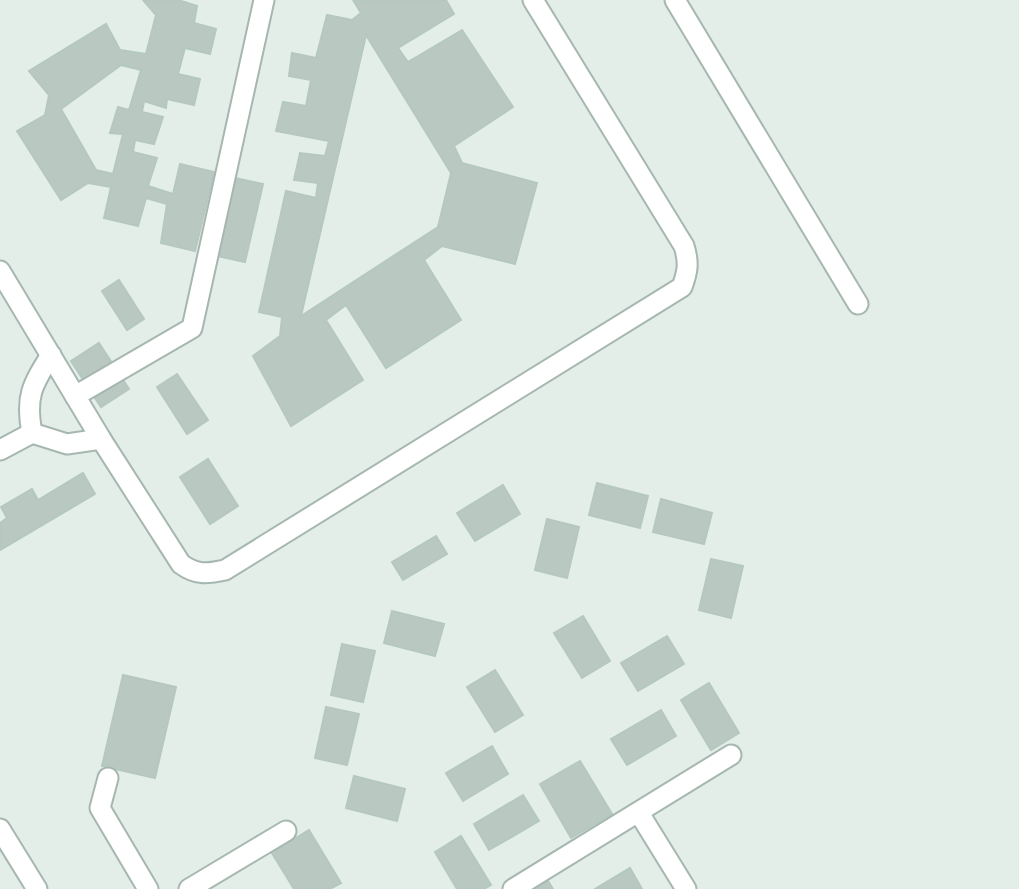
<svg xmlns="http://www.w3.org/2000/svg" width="1019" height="889" font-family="'PT Sans',sans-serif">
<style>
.building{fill:#b9c9c2;stroke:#b5c8c0;stroke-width:2;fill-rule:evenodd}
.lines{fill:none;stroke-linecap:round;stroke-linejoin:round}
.minor-casing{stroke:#a6b7b0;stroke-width:23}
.minor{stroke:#fff;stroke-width:19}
</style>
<rect width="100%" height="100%" fill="#e4eee9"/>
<g class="building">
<path d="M143 0H178L197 6 194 23 216 29 210 54 185 48 178 74 200 79 194 105 167 99 166 108 144 101 142 112 163 117 154 144 135 140 133 152 157 158 148 186 173 194 180 164 214 172 195 251 161 243 167 204 146 198 138 226 104 218 111 187 88 183 61 200 17 131 45 115 49 95 29 71 106 24 120 50 146 54 156 15ZM121 65 141 70 129 110 118 107 110 133 123 134 113 174 96 170 61 109Z"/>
<path d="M353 0H446L454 14 398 48 408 62 462 30 513 107 454 146 462 163 537 183 515 264 442 246 424 260 461 320 386 368 346 305 326 320 363 380 291 426 253 356 280 336 282 317 259 312 286 191 316 198 318 183 294 180 300 153 325 156 329 141 276 131 283 102 306 106 311 80 289 76 292 53 316 58 327 15 352 20 361 13ZM366 35 451 173 438 227 301 316Z"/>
<polygon points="235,178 263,184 245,262 217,256"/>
<polygon points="119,280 144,319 127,330 102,291"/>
<polygon points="99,343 129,389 101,407 71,361"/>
<polygon points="177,374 208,420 187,434 157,387"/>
<polygon points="208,459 238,506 210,524 180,477"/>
<polygon points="83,473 95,494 0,550 0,523 7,518 1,507 32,489 38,500"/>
<polygon points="597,483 648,496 640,528 589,515"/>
<polygon points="503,485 520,514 475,541 457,513"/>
<polygon points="661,499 712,513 704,544 653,532"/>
<polygon points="547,519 579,527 567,578 535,570"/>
<polygon points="436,536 447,554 403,580 392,562"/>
<polygon points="711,559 743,566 731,618 699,610"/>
<polygon points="392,611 444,624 435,656 384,643"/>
<polygon points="583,616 610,661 582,678 554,633"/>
<polygon points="667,636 684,664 638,691 621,663"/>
<polygon points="342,644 375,651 363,702 331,695"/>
<polygon points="495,670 523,715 495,732 467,687"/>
<polygon points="123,675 176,687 155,778 102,766"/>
<polygon points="709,683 739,733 711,750 681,700"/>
<polygon points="326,707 359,714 347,765 315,758"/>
<polygon points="661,710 676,736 627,765 611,739"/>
<polygon points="492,746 508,774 463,801 446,773"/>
<polygon points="580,761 612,814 571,838 540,784"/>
<polygon points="354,776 405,789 397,821 346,808"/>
<polygon points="523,795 539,821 489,850 474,824"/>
<polygon points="309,830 341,883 330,889 294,889 272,853"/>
<polygon points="461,836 491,885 484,889 457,889 435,852"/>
<polygon points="630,868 642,889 595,889"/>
<polygon points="548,881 553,889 536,889"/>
</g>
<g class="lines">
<defs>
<g id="minor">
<polyline points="675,0 858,304"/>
<path d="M0 271 101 439 181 564C196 575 207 574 225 570L682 287C688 271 689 262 684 246L533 0"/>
<path d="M51 355C32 385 25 397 32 433L67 444 101 439"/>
<polyline points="75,396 192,328 264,0"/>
<polyline points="0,450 32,433"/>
<polyline points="108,778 100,808 148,889"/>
<polyline points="639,813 686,889"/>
<polyline points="0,829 37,889"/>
<polyline points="189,889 286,831"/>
<polyline points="513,889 731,755"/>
</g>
</defs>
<use href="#minor" class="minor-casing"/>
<use href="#minor" class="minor"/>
</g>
</svg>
